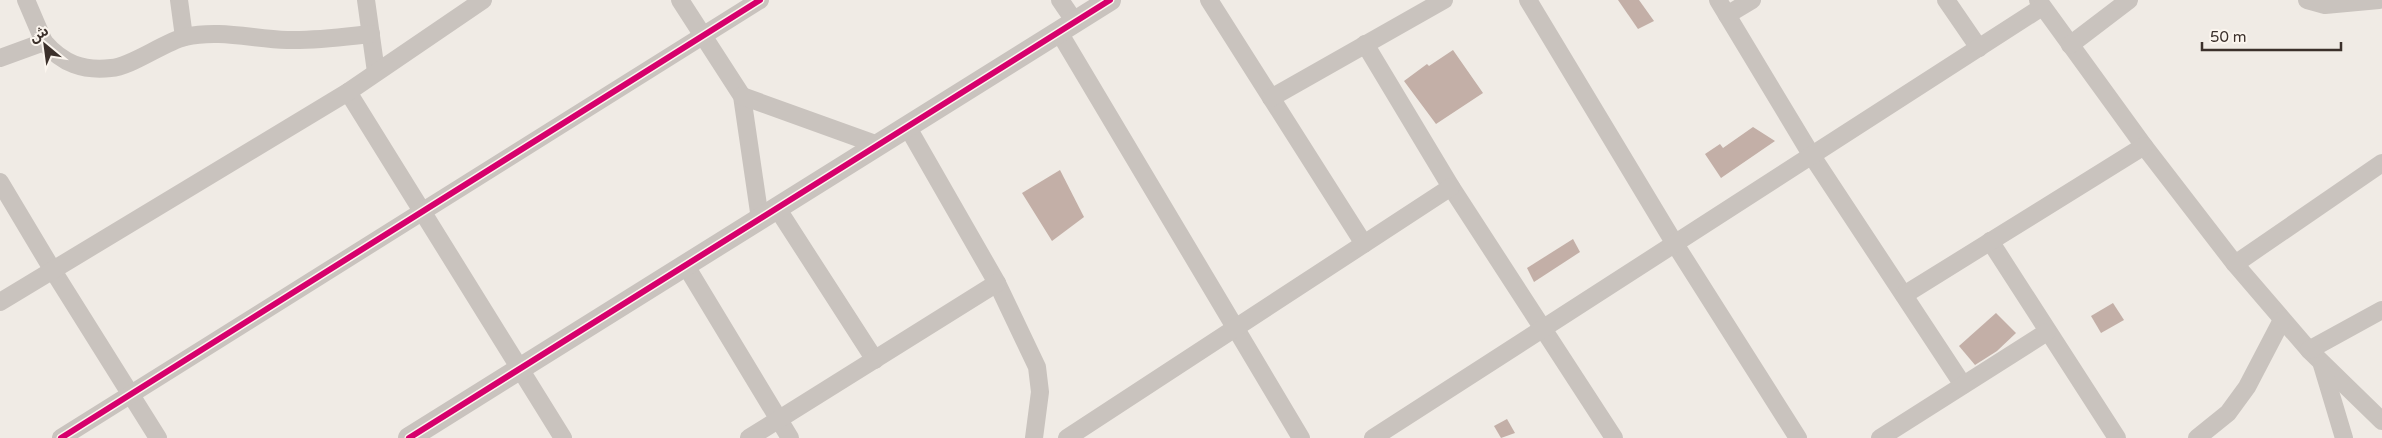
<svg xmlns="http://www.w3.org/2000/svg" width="2382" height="438" font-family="'Varela Round','Noto Sans Arabic',sans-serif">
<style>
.building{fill:#c3afa7}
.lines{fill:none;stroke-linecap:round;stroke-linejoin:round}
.minor{stroke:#c9c3be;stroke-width:18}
.tertiary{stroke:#c9c3be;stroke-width:22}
.cycleway-casing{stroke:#fbf5ee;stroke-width:9}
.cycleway{stroke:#d6006c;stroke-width:6}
</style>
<rect width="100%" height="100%" fill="#f0ebe5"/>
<g class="building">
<polygon points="1618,0 1639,0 1654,21 1638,29"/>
<polygon points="1453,50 1483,93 1436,124 1404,81 1427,64 1429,66"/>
<polygon points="1753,127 1775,141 1721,178 1705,154 1720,144 1723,148"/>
<polygon points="1060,170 1084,217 1052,241 1022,193"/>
<polygon points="1573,239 1580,252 1534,282 1527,268"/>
<polygon points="2113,303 2124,320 2101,333 2091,316"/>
<polygon points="1996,313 2016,333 1997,351 1975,365 1959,346"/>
<polygon points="1507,419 1515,433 1501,438 1494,426"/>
</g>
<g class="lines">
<g class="minor">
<polyline points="26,0 44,42"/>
<polyline points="179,0 184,37"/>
<polyline points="366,0 376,72"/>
<polyline points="680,0 742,96 760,219"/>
<polyline points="1060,0 1075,22"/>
<polyline points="1209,0 1364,244"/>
<polyline points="1528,0 1675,244 1798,438"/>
<polyline points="1718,0 1812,156 1963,385"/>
<polyline points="1946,0 1979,48"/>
<polyline points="2038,0 2144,146 2235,264 2309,350 2382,421"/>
<polyline points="2307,0 2325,5 2379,0"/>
<polyline points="1727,15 1752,0"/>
<polyline points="1059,32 1301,438"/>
<polyline points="1365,44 1451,187 1614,438"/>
<polyline points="2070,45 2129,0"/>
<path d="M0 58 44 42C63 64 83 71 111 68 131 67 164 42 185 37 219 29 253 39 287 40 315 41 343 37 371 34"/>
<polyline points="348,92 563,438"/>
<polyline points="742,96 878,145"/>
<polyline points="1271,98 1444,0"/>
<polyline points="907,126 997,283 1037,367 1040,392 1034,438"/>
<polyline points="0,182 52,269 158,438"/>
<polyline points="777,208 875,360"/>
<polyline points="1990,241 2117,438"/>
<polyline points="2235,264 2382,163"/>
<polyline points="686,266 790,438"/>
<polyline points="1904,295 2144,146"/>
<polyline points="0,302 348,92 483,0"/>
<polyline points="2309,350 2382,310"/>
<polyline points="2322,365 2344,438"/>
<polyline points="61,438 760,0"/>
<polyline points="749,438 997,283"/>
<polyline points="1067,438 1451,187"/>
<polyline points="1373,438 2042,7"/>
<polyline points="1880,438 2047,332"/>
<polyline points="2197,438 2228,413 2247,387 2282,320"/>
</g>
<polyline class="tertiary" points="409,438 1110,0"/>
<defs>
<g id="cycleway">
<polyline points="61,438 760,0"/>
<polyline points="409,438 1110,0"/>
</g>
</defs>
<use href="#cycleway" class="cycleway-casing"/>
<use href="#cycleway" class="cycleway"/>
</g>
<g transform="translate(45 45) rotate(331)" stroke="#fbf5ee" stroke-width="4" paint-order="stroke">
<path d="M0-4L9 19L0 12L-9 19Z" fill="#3b302b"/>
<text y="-8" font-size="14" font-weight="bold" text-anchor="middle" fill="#3b302b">ش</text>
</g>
<path d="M2202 42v8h139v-8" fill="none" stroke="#3b302b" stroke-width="2.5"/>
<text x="2210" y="42" font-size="15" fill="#3b302b" stroke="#fbf5ee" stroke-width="4" paint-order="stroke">50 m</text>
</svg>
